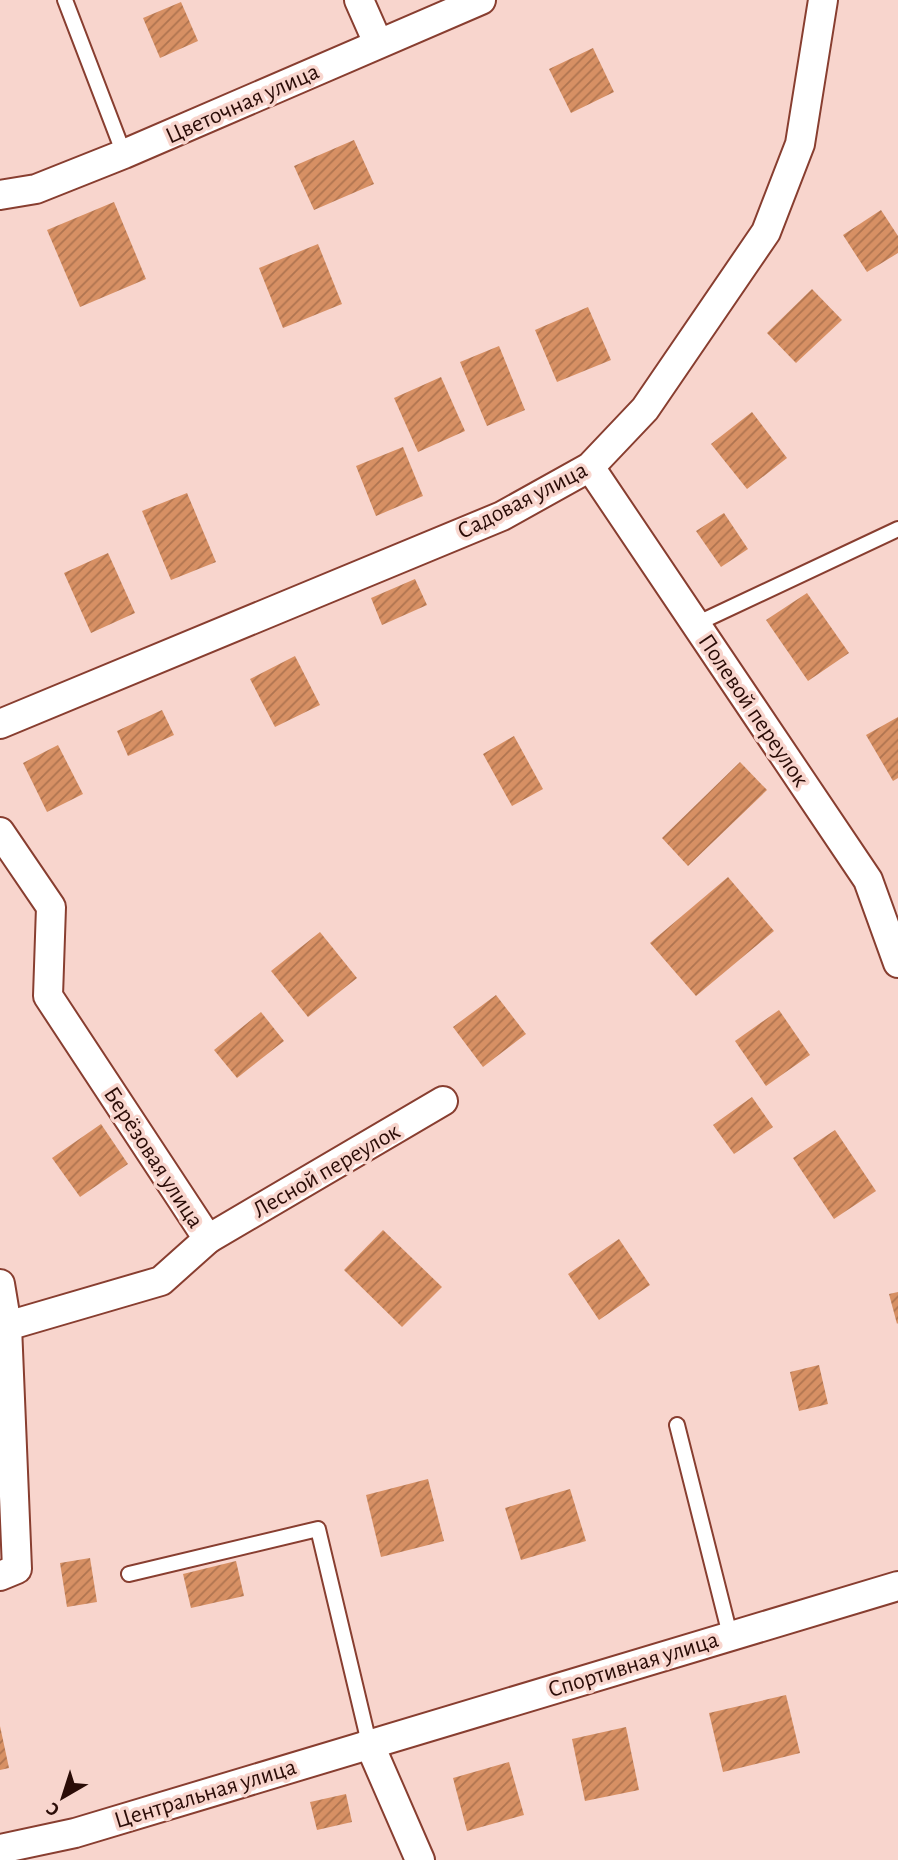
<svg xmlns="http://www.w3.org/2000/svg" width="898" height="1860" font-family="'Alegreya Sans',sans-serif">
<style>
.building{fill:url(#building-hatch)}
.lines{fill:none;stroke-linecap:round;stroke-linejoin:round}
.service-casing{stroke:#883e30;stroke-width:18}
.minor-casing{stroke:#883e30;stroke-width:32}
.service{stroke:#fff;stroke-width:14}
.minor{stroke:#fff;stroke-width:28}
.labels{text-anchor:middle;stroke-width:7;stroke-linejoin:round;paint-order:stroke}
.street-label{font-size:24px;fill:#2a0c07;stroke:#f8d5cd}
</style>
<defs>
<pattern id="building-hatch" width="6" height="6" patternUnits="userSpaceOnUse" patternTransform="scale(1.75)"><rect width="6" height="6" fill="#d79064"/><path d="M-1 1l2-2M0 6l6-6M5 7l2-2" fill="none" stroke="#af7450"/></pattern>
</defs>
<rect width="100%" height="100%" fill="#f8d5cd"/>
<g class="building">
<polygon points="181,2 198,41 160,58 143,18"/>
<polygon points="593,48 614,92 571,113 549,69"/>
<polygon points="354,140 374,184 314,210 294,166"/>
<polygon points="114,202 146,279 80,307 47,230"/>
<polygon points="881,210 898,236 898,253 867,272 843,235"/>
<polygon points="318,244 342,304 283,328 259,268"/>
<polygon points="812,289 842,320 796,363 767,333"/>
<polygon points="588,307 611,360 557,382 535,330"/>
<polygon points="499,346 525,410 487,426 460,362"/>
<polygon points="441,377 465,431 418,452 394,398"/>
<polygon points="752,412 787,458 747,489 711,444"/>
<polygon points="403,447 423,496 376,516 356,466"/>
<polygon points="187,493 216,562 171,580 142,511"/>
<polygon points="724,513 748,549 721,567 696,531"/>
<polygon points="108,553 135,613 91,633 64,573"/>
<polygon points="415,579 427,605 382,625 371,598"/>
<polygon points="807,593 849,653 808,681 766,620"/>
<polygon points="295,656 320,705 275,727 250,679"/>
<polygon points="162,710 174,735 128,756 117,731"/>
<polygon points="898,717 898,778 893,781 866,735"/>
<polygon points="514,736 543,789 512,806 483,754"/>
<polygon points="58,745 83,794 47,812 23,763"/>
<polygon points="740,762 767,790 688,866 662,838"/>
<polygon points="728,877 774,931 696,996 650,943"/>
<polygon points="320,932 357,978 308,1017 271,971"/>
<polygon points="496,995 526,1034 483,1067 453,1027"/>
<polygon points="779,1010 810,1055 766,1086 735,1041"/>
<polygon points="261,1012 284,1041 237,1078 214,1050"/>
<polygon points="752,1097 773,1127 734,1154 713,1125"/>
<polygon points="101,1124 128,1164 80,1197 52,1158"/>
<polygon points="835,1130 876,1191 834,1219 793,1158"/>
<polygon points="383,1230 442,1287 402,1327 344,1270"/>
<polygon points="619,1239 650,1285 599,1320 568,1274"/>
<polygon points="898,1292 898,1323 897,1324 889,1294"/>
<polygon points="819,1365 828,1404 799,1411 790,1372"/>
<polygon points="428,1479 444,1541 381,1557 366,1495"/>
<polygon points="570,1489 586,1541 521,1560 505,1508"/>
<polygon points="90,1558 97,1602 67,1607 60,1563"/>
<polygon points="236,1561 244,1596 191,1608 183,1574"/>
<polygon points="786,1695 800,1753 723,1772 709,1713"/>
<polygon points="0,1726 9,1768 0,1770"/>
<polygon points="626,1727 639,1790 585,1801 572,1739"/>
<polygon points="509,1762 524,1815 467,1831 453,1778"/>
<polygon points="346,1794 352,1822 317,1830 310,1802"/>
</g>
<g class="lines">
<defs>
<g id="service">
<polyline points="65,0 124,154"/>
<polyline points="696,624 898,529"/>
<polyline points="677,1425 730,1635"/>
<polyline points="129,1574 318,1529 369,1743"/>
</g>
<g id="minor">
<polyline points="359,0 378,43"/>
<polyline points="0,195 36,189 124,154 481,0"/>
<polyline points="590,467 868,880 898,963"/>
<polyline points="0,724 502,516 590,467 645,409 766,232 800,144 823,0"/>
<polyline points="0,832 51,907 48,996 208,1239 161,1281 7,1326 17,1569 0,1576"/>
<polyline points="208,1239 443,1101"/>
<polyline points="0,1284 7,1326"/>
<polyline points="369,1743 420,1860"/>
<polyline points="0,1849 75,1833 898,1586"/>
</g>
</defs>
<use href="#service" class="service-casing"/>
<use href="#minor" class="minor-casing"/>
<use href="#service" class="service"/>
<use href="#minor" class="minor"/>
</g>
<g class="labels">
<g class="street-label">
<text transform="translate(242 103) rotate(-24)" y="8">Цветочная улица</text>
<text transform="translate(522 500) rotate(-27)" y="8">Садовая улица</text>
<text transform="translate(754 710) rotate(56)" y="8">Полевой переулок</text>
<text transform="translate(154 1157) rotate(57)" y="8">Берёзовая улица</text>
<text transform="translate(326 1170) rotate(-30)" y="8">Лесной переулок</text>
<text transform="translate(633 1664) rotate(-17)" y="8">Спортивная улица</text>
<text transform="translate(205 1793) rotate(-17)" y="8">Центральная улица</text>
</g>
</g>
<g transform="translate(63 1797) rotate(219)" stroke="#f8d5cd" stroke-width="5" paint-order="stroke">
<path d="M0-5L12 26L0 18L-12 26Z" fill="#2a0c07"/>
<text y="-10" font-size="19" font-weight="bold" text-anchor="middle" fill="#2a0c07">С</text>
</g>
</svg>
